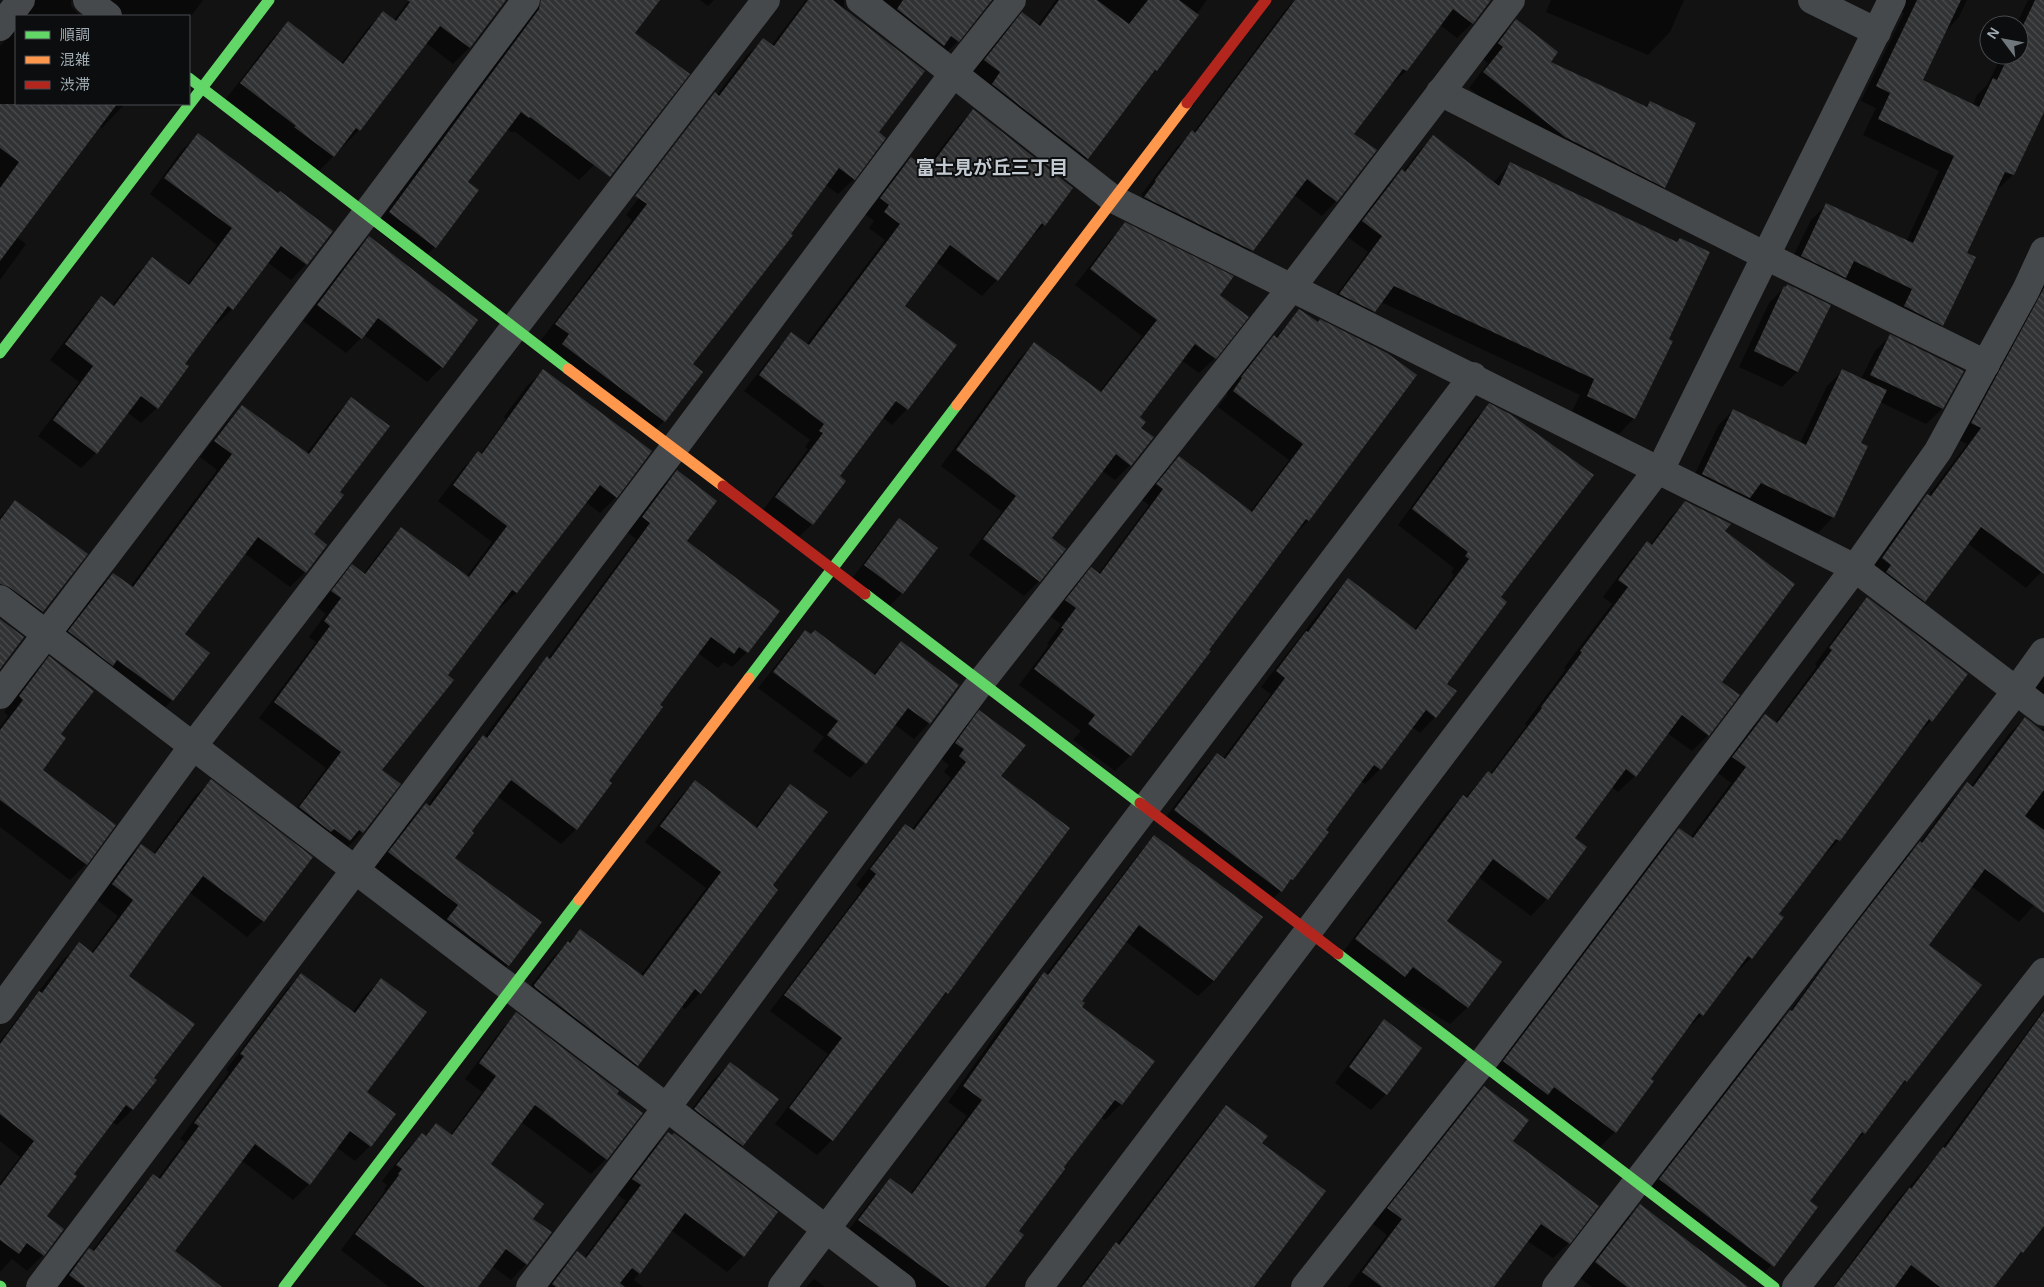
<svg xmlns="http://www.w3.org/2000/svg" width="2044" height="1287" font-family="Helvetica,'Noto Sans JP',sans-serif">
<style>
.shadow{fill:#0007}
.building{fill:url(#building-back-hatch)}
.lines{fill:none;stroke-linecap:round;stroke-linejoin:round}
.street{stroke:#46494b;stroke-width:28}
.fast{stroke:#63d668;stroke-width:11}
.slow{stroke:#ff974d;stroke-width:11}
.jam{stroke:#b3261e;stroke-width:11}
.labels{text-anchor:middle;stroke-width:4;stroke-linejoin:round;paint-order:stroke}
.neighbourhood-label{font-size:19px;font-weight:bold;fill:#c3cad1;stroke:#0c0d0e}
</style>
<defs>
<pattern id="building-back-hatch" width="6" height="6" patternUnits="userSpaceOnUse" patternTransform="scale(1.25)"><rect width="6" height="6" fill="#313233"/><path d="M-1 5l2 2M0 0l6 6M5-1l2 2" fill="none" stroke="#4c4d4e"/></pattern>
</defs>
<rect width="100%" height="100%" fill="#121212"/>
<g class="shadow">
<polygon points="9,0 71,0 71,6 80,16 21,16"/>
<polygon points="75,0 203,0 189,19 189,16 99,16"/>
<polygon points="409,0 505,0 470,47 453,64 426,43 359,130 317,173 225,100 272,39 288,23 341,64 367,29 383,13 393,21"/>
<polygon points="546,0 658,0 633,33 594,165 579,180 514,131 513,133 507,129 466,183 477,191 435,247 419,263 374,228 523,26 526,18 542,2"/>
<polygon points="700,0 714,0 708,6"/>
<polygon points="806,0 844,0 844,6 849,13 877,133 884,138 854,179 838,194 825,185 692,365 664,421 649,436 541,340 632,220 626,215 747,55 763,40 771,46"/>
<polygon points="847,0 990,0 958,41 943,56"/>
<polygon points="1056,0 1207,0 1156,70 1144,82 1087,159 1072,174 969,76 1007,29 1022,14 1038,25"/>
<polygon points="1295,0 1490,0 1472,23 1457,38 1440,25 1406,71 1391,85 1390,84 1353,134 1336,201 1322,216 1294,195 1252,250 1237,265 1131,212 1143,196 1141,195 1177,147 1192,132 1193,133 1286,9"/>
<polygon points="1551,0 1684,0 1670,32 1648,55 1546,12"/>
<polygon points="1905,0 1967,0 1959,17 1945,32 1921,81 1973,105 1977,95 1987,85 2002,55 2019,55 2019,25 2016,25 2028,0 2044,0 2044,109 2013,175 1997,190 1996,189 1965,254 1942,325 1927,340 1889,322 1897,304 1843,278 1829,293 1786,271 1811,220 1827,204 1906,242 1939,171 1863,135 1876,108 1861,101 1904,13 1899,11"/>
<polygon points="1516,21 1549,62 1645,107 1650,102 1664,187 1649,203 1549,152 1469,88 1488,63 1483,59 1501,36"/>
<polygon points="16,29 16,104 125,104 102,128 99,126 17,237 26,244 0,280 0,46"/>
<polygon points="973,110 1044,225 1028,240 997,280 982,296 936,262 903,306 907,409 892,425 882,417 838,476 844,481 812,524 796,540 761,513 808,449 805,447 810,440 744,391 776,350 791,334 806,345 885,240 869,228 874,221 865,214 896,174 911,158 925,169 958,126"/>
<polygon points="198,135 306,264 291,280 267,262 232,309 217,324 214,323 183,364 157,408 141,423 127,412 96,453 81,468 38,436 79,382 50,360 86,313 101,298 112,306 136,274 152,259 187,285 217,245 150,194 182,150"/>
<polygon points="1433,137 1493,183 1510,164 1667,340 1634,418 1619,434 1572,411 1580,395 1381,302 1359,327 1325,310 1368,252 1348,237 1386,186 1402,171 1403,172 1418,152"/>
<polygon points="1125,224 1218,295 1215,358 1199,373 1181,360 1138,417 1139,428 1130,465 1115,480 1102,471 1051,539 1039,581 1024,596 969,555 1002,512 941,466 1019,359 1034,344 1099,392 1142,336 1075,285 1110,240"/>
<polygon points="369,238 442,367 427,382 364,335 346,353 303,321 354,253"/>
<polygon points="2044,267 2044,569 2026,588 1967,543 1924,601 1909,616 1867,573 1912,511 1928,496 1967,444 1957,439"/>
<polygon points="1787,285 1797,372 1782,387 1739,367 1769,303"/>
<polygon points="1299,311 1308,521 1293,536 1130,756 1115,771 1073,740 1081,731 1019,685 1049,645 1047,644 1061,624 1051,617 1076,584 1091,569 1098,574 1149,505 1142,500 1163,473 1179,458 1250,512 1289,460 1218,407 1228,394 1226,393 1259,352 1275,338"/>
<polygon points="1890,336 1962,372 1942,409 1926,424 1880,402 1860,443 1833,517 1818,533 1747,499 1687,490 1718,426 1733,410 1800,443 1827,386 1843,370 1861,379 1875,351"/>
<polygon points="543,371 650,451 616,497 600,513 586,502 516,593 500,608 498,606 446,675 381,771 362,832 347,848 285,824 326,768 259,718 316,642 309,637 326,614 317,607 337,581 352,566 363,574 386,544 401,528 466,577 492,542 438,501 463,468 478,453 480,454 506,419 504,417 527,386"/>
<polygon points="352,398 339,492 313,534 305,572 290,587 244,553 183,635 172,700 157,716 54,647 97,590 113,574 130,587 217,470 200,457 227,422 242,406 306,454 336,414"/>
<polygon points="1489,405 1499,597 1445,684 1455,691 1435,717 1420,733 1412,727 1380,769 1365,784 1361,781 1324,830 1292,879 1266,906 1160,825 1202,769 1217,754 1223,758 1271,694 1261,687 1333,595 1348,580 1414,630 1454,575 1451,572 1454,568 1398,525 1474,420"/>
<polygon points="677,472 685,541 778,611 747,652 732,667 724,662 718,668 698,653 659,705 576,829 561,844 497,796 470,832 454,858 508,965 493,980 374,868 411,819 426,804 427,806 468,751 483,736 484,737 532,673 548,658 636,539 627,532 662,487"/>
<polygon points="15,502 86,554 42,612 27,627 0,607 0,517"/>
<polygon points="1685,502 1723,531 1720,682 1708,735 1692,751 1667,733 1635,776 1618,792 1612,787 1573,838 1585,847 1547,899 1531,916 1478,877 1445,921 1500,962 1467,1008 1450,1024 1340,956 1446,813 1463,796 1465,798 1488,772 1490,774 1527,725 1525,724 1566,669 1564,668 1612,604 1603,597 1631,559 1647,543 1650,545 1669,519"/>
<polygon points="900,520 902,593 887,609 850,581 884,536"/>
<polygon points="1867,599 1931,721 1916,736 1839,840 1824,856 1822,855 1778,914 1751,958 1736,973 1734,972 1702,1015 1686,1030 1649,1079 1652,1081 1615,1132 1599,1148 1489,1077 1664,845 1679,829 1690,838 1731,783 1718,773 1749,731 1765,715 1775,723 1817,666 1815,664 1852,614"/>
<polygon points="805,631 873,675 886,658 901,643 929,723 914,739 894,724 865,763 850,778 813,751 824,737 758,688 790,647"/>
<polygon points="49,658 60,734 41,770 114,825 86,864 70,880 0,827 0,727 8,716 4,712 34,673"/>
<polygon points="2044,675 2044,727 2035,688"/>
<polygon points="980,712 1000,777 947,993 933,1007 832,1140 817,1155 775,1124 828,1054 770,1011 862,890 856,885 890,841 905,825 911,830 951,778 944,772 949,765 941,759 964,727"/>
<polygon points="2025,718 2041,729 2044,728 2044,894 2019,922 1971,886 1927,945 1980,985 1906,1081 1892,1096 1864,1133 1848,1149 1808,1201 1780,1256 1765,1272 1644,1195 1774,1027 1786,1016 1904,858 1919,844 1952,800 1967,784 1970,787 2009,734"/>
<polygon points="211,781 311,857 263,921 247,937 189,892 128,976 152,1078 155,1080 132,1110 117,1125 112,1122 72,1174 45,1216 63,1229 43,1255 27,1271 12,1259 0,1272 0,1183 20,1157 0,1141 0,1041 64,959 79,944 91,953 118,916 97,900 126,861 141,845 153,854 195,796"/>
<polygon points="695,782 755,828 775,801 790,785 771,886 700,993 685,1009 681,1006 637,1065 621,1080 519,1001 552,958 580,931 640,976 706,888 645,842 679,798"/>
<polygon points="1155,836 1261,917 1214,981 1198,996 1125,941 1080,1001 1081,1007 1153,1061 1121,1104 1105,1120 1101,1117 1017,1231 984,1287 910,1287 844,1236 875,1195 890,1180 910,1194 967,1116 948,1102 1028,989 1044,974 1045,975 1140,852"/>
<polygon points="301,974 352,1013 365,995 381,980 365,1092 370,1146 355,1161 336,1147 309,1184 293,1200 241,1160 173,1251 220,1287 57,1287 74,1265 89,1249 92,1251 138,1191 153,1175 158,1178 185,1142 180,1139 229,1072 226,1070 286,990"/>
<polygon points="2044,1009 2044,1223 2022,1253 2008,1267 1993,1287 1833,1287 1894,1204 1937,1155"/>
<polygon points="516,1014 606,1159 591,1174 521,1122 489,1164 532,1219 550,1233 526,1264 511,1280 492,1266 476,1287 389,1287 341,1250 385,1191 384,1190 387,1185 382,1181 406,1150 422,1134 425,1136 436,1125 450,1135 482,1092 465,1079 501,1030"/>
<polygon points="1384,1021 1386,1094 1371,1110 1335,1083 1369,1036"/>
<polygon points="730,1063 742,1146 727,1161 680,1125 714,1079"/>
<polygon points="1484,1087 1511,1142 1569,1243 1553,1258 1527,1241 1492,1287 1348,1287 1387,1235 1373,1224 1469,1103"/>
<polygon points="1226,1106 1261,1143 1252,1287 1080,1287 1101,1259 1117,1244 1211,1122"/>
<polygon points="668,1134 776,1212 743,1256 727,1272 671,1230 634,1280 643,1287 547,1287 562,1268 577,1253 584,1258 626,1201 618,1195 652,1149"/>
<polygon points="1640,1206 1746,1287 1592,1287 1580,1278 1624,1221"/>
<polygon points="814,1279 825,1287 806,1287"/>
</g>
<g class="building">
<polygon points="407,0 506,0 470,48 440,26 360,131 356,128 334,157 294,127 296,126 240,83 288,21 343,64 383,11 396,21 410,2"/>
<polygon points="541,0 660,0 635,33 690,74 610,177 530,117 529,118 521,112 468,182 479,190 436,248 389,212 539,9"/>
<polygon points="808,0 833,0 925,71 879,132 886,138 855,180 839,168 791,234 793,235 693,364 703,372 665,422 562,344 569,334 555,324 647,204 635,196 715,92 719,96 763,38 774,46"/>
<polygon points="903,0 992,0 959,42 951,36 944,46 897,9"/>
<polygon points="1059,0 1097,0 1129,24 1148,0 1179,0 1199,15 1157,71 1155,70 1088,159 992,84 1000,72 984,60 1022,12 1040,26"/>
<polygon points="1295,0 1491,0 1473,24 1453,9 1407,71 1403,69 1354,134 1377,150 1337,202 1307,179 1253,251 1144,197 1156,181 1155,180 1192,130 1195,133"/>
<polygon points="1917,0 1961,0 1923,80 1979,107 1993,78 1997,80 2009,55 2019,55 2019,34 2035,0 2044,0 2044,112 2014,175 2005,172 1967,253 1976,257 1943,326 1904,306 1912,289 1854,261 1846,278 1801,256 1826,203 1913,243 1954,156 1878,119 1890,93 1876,86"/>
<polygon points="1516,19 1558,52 1551,62 1647,107 1650,101 1696,123 1665,188 1565,137 1483,72 1503,47 1498,43"/>
<polygon points="0,104 117,104 0,261 0,188 19,162 0,148"/>
<polygon points="973,109 1073,188 1045,226 1042,223 998,281 950,245 905,306 957,345 908,410 896,401 840,476 846,481 813,525 775,497 823,433 819,431 824,424 759,375 791,332 809,345 900,224 884,212 889,205 880,198 911,157 928,169"/>
<polygon points="198,133 278,193 280,191 333,231 307,265 281,246 233,310 228,306 185,364 189,366 158,409 141,396 97,454 53,420 93,366 65,344 101,296 114,306 152,257 189,285 232,228 164,178"/>
<polygon points="1433,135 1499,186 1510,162 1677,242 1680,238 1710,252 1669,339 1673,341 1635,419 1587,396 1594,379 1394,286 1375,312 1339,294 1382,236 1362,221 1402,169 1405,172"/>
<polygon points="1125,222 1234,276 1220,295 1249,317 1216,359 1195,344 1140,417 1146,422 1141,428 1154,437 1131,466 1116,454 1052,538 1066,549 1040,582 983,539 1016,496 956,450 1034,342 1101,392 1157,320 1090,269"/>
<polygon points="369,236 478,320 443,368 378,318 362,339 317,305"/>
<polygon points="1787,284 1831,305 1798,372 1754,351 1784,286 1786,287"/>
<polygon points="2044,288 2044,574 1981,527 1925,602 1886,572 1891,565 1882,558 1927,494 1931,496 1981,428 1971,423"/>
<polygon points="1299,309 1318,322 1320,319 1387,353 1417,375 1309,521 1306,519 1209,650 1211,651 1131,756 1088,724 1095,715 1034,669 1064,629 1061,628 1076,608 1065,600 1091,567 1100,574 1163,489 1156,484 1179,456 1252,512 1303,444 1233,391 1242,378 1241,377 1274,335 1277,338"/>
<polygon points="1890,334 1964,371 1943,409 1870,375"/>
<polygon points="543,369 652,451 617,498 600,485 517,593 512,590 448,675 454,680 382,770 401,784 363,833 359,830 350,841 334,829 331,832 299,807 341,752 274,702 330,626 324,621 341,598 331,591 352,564 365,574 401,527 469,577 507,526 453,485 478,451 482,454"/>
<polygon points="1842,369 1887,390 1861,443 1868,446 1834,518 1761,483 1750,498 1702,474 1733,409 1806,445"/>
<polygon points="351,397 390,426 340,492 344,495 314,534 327,545 306,573 258,537 185,634 210,653 173,701 117,660 113,666 68,631 113,573 133,587 232,454 214,441 242,405 309,454"/>
<polygon points="1489,403 1510,414 1594,475 1501,597 1507,602 1447,684 1457,691 1436,718 1426,710 1381,770 1374,765 1326,830 1329,832 1293,880 1291,879 1282,892 1174,810 1217,753 1225,759 1285,678 1276,671 1306,631 1308,632 1348,578 1416,630 1469,559 1465,556 1468,552 1412,509"/>
<polygon points="677,470 717,501 687,541 780,611 748,653 739,647 734,654 711,637 660,705 663,707 609,781 612,783 577,830 511,780 472,831 474,833 455,858 542,922 509,966 447,919 458,905 388,852 426,803 430,806 483,735 487,738 547,656 550,659 650,523 642,517"/>
<polygon points="15,500 88,554 43,612 9,587 0,584 0,520"/>
<polygon points="1685,501 1731,524 1725,531 1795,584 1722,682 1740,695 1709,736 1682,715 1636,777 1626,769 1575,838 1587,847 1548,900 1493,859 1447,921 1502,962 1468,1008 1413,967 1405,977 1355,939 1463,795 1467,798 1488,771 1492,774 1542,708 1541,707 1582,652 1580,651 1628,587 1618,580 1647,541 1652,545"/>
<polygon points="899,518 938,548 903,594 864,565"/>
<polygon points="1867,597 1968,674 1932,722 1929,719 1840,841 1836,839 1779,914 1784,917 1752,959 1748,956 1703,1016 1699,1013 1651,1079 1654,1081 1616,1133 1554,1087 1548,1095 1503,1061 1679,828 1693,838 1746,767 1732,757 1765,714 1777,723 1832,650 1829,648"/>
<polygon points="0,619 24,637 0,669"/>
<polygon points="805,630 811,634 815,630 875,675 901,641 959,685 930,724 908,708 866,764 827,735 838,721 773,672"/>
<polygon points="49,656 94,691 61,734 66,738 43,770 116,825 87,865 0,800 0,730 23,700 19,696"/>
<polygon points="979,710 1026,745 1001,776 1070,828 948,994 946,992 833,1141 789,1108 842,1038 784,995 876,874 870,869 905,824 914,830 966,762 959,756 964,749 955,743"/>
<polygon points="2025,717 2044,732 2044,790 2025,816 2044,830 2044,913 1985,869 1929,945 1982,985 1907,1082 1905,1080 1865,1134 1862,1132 1810,1201 1818,1207 1774,1267 1659,1179 1790,1010 1792,1011 1838,947 1920,841 1922,843 1967,782 1973,787"/>
<polygon points="211,779 313,857 264,922 203,876 162,930 129,976 195,1024 154,1078 157,1080 133,1110 126,1105 74,1174 77,1176 47,1216 64,1229 44,1256 27,1243 19,1254 0,1240 0,1186 34,1141 0,1114 0,1044 39,991 42,993 79,942 93,953 133,900 112,884 141,844 155,854"/>
<polygon points="695,780 757,828 790,784 828,812 773,885 778,890 732,952 701,994 695,989 638,1066 535,987 534,985 568,941 570,943 580,929 643,976 721,872 660,826"/>
<polygon points="1154,835 1263,917 1214,981 1139,925 1082,1001 1085,1003 1082,1007 1155,1061 1122,1105 1115,1100 1064,1167 1065,1169 1019,1231 1024,1235 985,1287 950,1287 858,1220 890,1178 912,1194 982,1100 963,1086 1044,972 1048,975"/>
<polygon points="301,973 355,1013 381,978 427,1012 367,1092 396,1114 371,1147 350,1131 310,1185 255,1144 175,1251 222,1287 85,1287 69,1275 89,1248 94,1251 153,1174 160,1179 199,1126 194,1123 244,1056 240,1054"/>
<polygon points="2044,1011 2044,1226 2023,1253 2021,1252 1994,1287 1940,1287 1911,1265 1895,1287 1834,1287 1910,1187 1911,1189 1943,1147 1945,1148"/>
<polygon points="516,1012 619,1091 617,1094 643,1113 607,1160 535,1105 491,1164 544,1204 533,1219 552,1232 527,1265 506,1249 478,1287 425,1287 355,1234 399,1175 398,1174 402,1169 396,1165 422,1133 426,1136 436,1123 452,1135 496,1076 479,1063"/>
<polygon points="1384,1019 1422,1048 1387,1095 1349,1067"/>
<polygon points="730,1062 779,1099 743,1146 694,1109"/>
<polygon points="1484,1086 1529,1120 1513,1141 1599,1206 1570,1244 1541,1224 1494,1287 1382,1287 1362,1272 1402,1219 1387,1208"/>
<polygon points="1226,1105 1268,1136 1262,1143 1326,1191 1254,1287 1082,1287 1116,1242 1119,1245"/>
<polygon points="668,1132 672,1135 674,1133 778,1212 744,1257 685,1213 640,1274 632,1268 620,1283 625,1287 556,1287 552,1284 577,1251 586,1258 641,1185 632,1179"/>
<polygon points="1640,1204 1748,1287 1627,1287 1595,1262"/>
</g>
<g class="lines">
<g class="street">
<polyline points="87,0 108,16"/>
<polyline points="860,0 1113,199 1855,568 2044,712"/>
<polyline points="1812,0 1877,32"/>
<polyline points="0,27 21,0"/>
<polyline points="1440,92 1766,256 1986,364"/>
<polyline points="0,599 902,1287"/>
<polyline points="0,695 366,214 526,0"/>
<polyline points="0,1010 193,746 766,0"/>
<polyline points="40,1287 674,448 953,74 1012,0"/>
<polyline points="530,1287 667,1107 981,682 1292,287 1511,0"/>
<polyline points="782,1287 1473,376"/>
<polyline points="1039,1287 1665,460 1892,0"/>
<polyline points="1305,1287 1482,1063 1855,568 1938,451 2026,290 2044,251"/>
<polyline points="1556,1287 2016,691 2044,652"/>
<polyline points="1796,1287 2044,972"/>
</g>
<g class="fast">
<polyline points="189,78 568,369"/>
<polyline points="0,353 269,0"/>
<polyline points="865,594 1140,803"/>
<polyline points="749,678 957,405"/>
<polyline points="1338,954 1774,1287"/>
<polyline points="0,1286 1,1287"/>
<polyline points="284,1287 579,900"/>
</g>
<g class="slow">
<polyline points="568,369 723,486"/>
<polyline points="957,405 1187,103"/>
<polyline points="579,900 749,678"/>
</g>
<g class="jam">
<polyline points="1187,103 1266,0"/>
<polyline points="723,486 865,594"/>
<polyline points="1140,803 1338,954"/>
</g>
</g>
<g class="labels">
<g class="neighbourhood-label">
<text x="992" y="174">富士見が丘三丁目</text>
</g>
</g>
<rect x="15" y="15" width="175" height="90" fill="#0c0d0e" stroke="#484d51"/>
<rect x="25" y="31" width="25" height="8" fill="#63d668" stroke="#484d51"/>
<text x="60" y="40" font-size="15" fill="#a1adb5">順調</text>
<rect x="25" y="56" width="25" height="8" fill="#ff974d" stroke="#484d51"/>
<text x="60" y="65" font-size="15" fill="#a1adb5">混雑</text>
<rect x="25" y="81" width="25" height="8" fill="#b3261e" stroke="#484d51"/>
<text x="60" y="90" font-size="15" fill="#a1adb5">渋滞</text>
<g transform="translate(2004 40) rotate(302)"><circle r="24" fill="#0c0d0e" stroke="#484d51"/>
<path d="M0-4L9 19L0 12L-9 19Z" fill="#6f777c"/>
<text y="-8" font-size="14" font-weight="bold" text-anchor="middle" fill="#a1adb5">N</text>
</g>
</svg>
